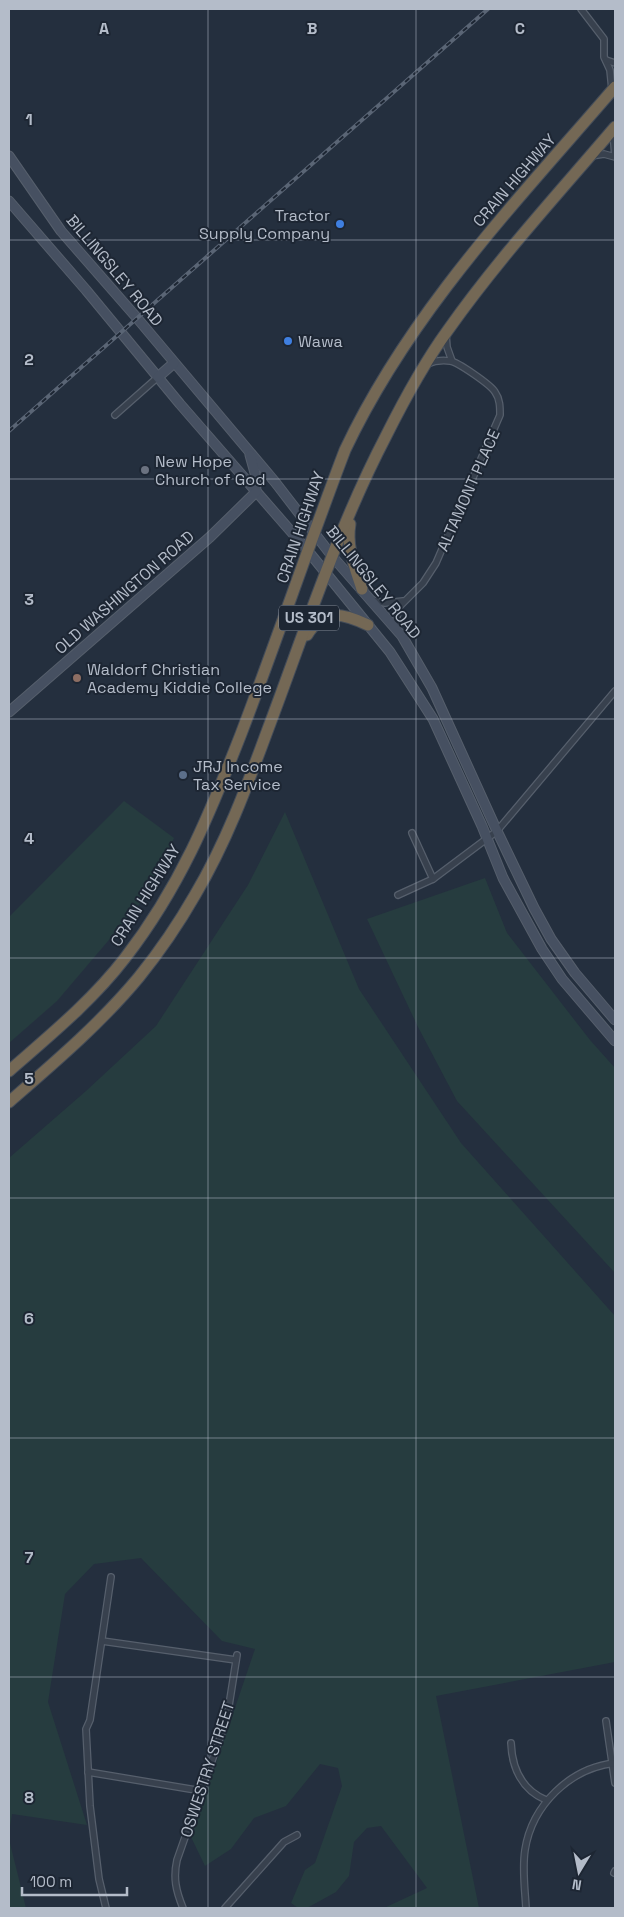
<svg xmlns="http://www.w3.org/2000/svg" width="624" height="1917" font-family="'Space Grotesk',sans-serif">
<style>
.green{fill:#263c3f}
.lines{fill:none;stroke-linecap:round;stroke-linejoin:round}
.street-casing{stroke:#565f6c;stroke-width:8}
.secondary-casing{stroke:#565f6c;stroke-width:11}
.highway-casing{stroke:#434c59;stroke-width:13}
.street{stroke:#38414e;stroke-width:5.5}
.secondary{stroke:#465061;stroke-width:9}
.highway{stroke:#746855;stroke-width:11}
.rail-casing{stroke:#5a6575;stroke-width:4}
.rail{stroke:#1d2633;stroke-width:2;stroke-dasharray:5.5;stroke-linecap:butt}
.grid{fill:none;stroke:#b4bcc9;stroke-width:1;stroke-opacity:0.55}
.shop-dot{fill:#3f7fe0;stroke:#1d2633;stroke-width:2}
.worship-dot{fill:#6b7280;stroke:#1d2633;stroke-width:2}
.education-dot{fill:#8d6e63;stroke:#1d2633;stroke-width:2}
.service-dot{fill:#5c6f8a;stroke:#1d2633;stroke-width:2}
.labels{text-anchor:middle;stroke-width:4;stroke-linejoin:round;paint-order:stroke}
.shield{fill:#1d2633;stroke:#878f9c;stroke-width:1}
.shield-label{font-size:15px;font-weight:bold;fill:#b4bcc9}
.street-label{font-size:16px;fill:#b4bcc9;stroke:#1d2633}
.poi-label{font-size:16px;fill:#b4bcc9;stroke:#1d2633;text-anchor:start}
.grid-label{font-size:16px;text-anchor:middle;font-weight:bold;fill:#b4bcc9;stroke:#1d2633;stroke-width:4;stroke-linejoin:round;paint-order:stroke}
</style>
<rect width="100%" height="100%" fill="#242f3e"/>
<g class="green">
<polygon points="124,801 174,838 148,894 57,1001 9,1043 9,917"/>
<polygon points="285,812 359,989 461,1143 615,1316 615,1662 436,1696 479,1908 384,1908 427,1888 381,1826 367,1828 354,1842 349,1876 336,1892 307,1908 298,1908 291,1903 305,1870 315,1863 342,1786 338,1768 320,1764 286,1806 254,1818 231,1849 205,1866 191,1837 255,1649 222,1641 141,1558 94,1564 65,1594 48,1702 87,1825 12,1814 9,1832 9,1158 86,1091 156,1026 248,885"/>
<polygon points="485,878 507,933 590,1040 615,1068 615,1273 457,1101 418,1027 367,919"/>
<polygon points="9,1839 26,1908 9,1908"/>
</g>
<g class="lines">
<defs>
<g id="street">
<polyline points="581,9 604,39 604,57 610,70 612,90"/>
<polyline points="606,60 615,63"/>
<polyline points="591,156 604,154 615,157 613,131"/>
<polyline points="446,334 447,347 452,361"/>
<polyline points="115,415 158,377"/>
<polyline points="372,600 385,603 403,601"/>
<path d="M395 627 399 607 423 583 436 563 500 415C500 407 500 399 495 392 491 385 458 362 450 361 443 360 434 361 427 364"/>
<polyline points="412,833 433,879"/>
<polyline points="398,895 433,879 497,831 615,691"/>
<polyline points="102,1641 236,1660"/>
<polyline points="606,1721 615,1783"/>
<path d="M511 1743C512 1768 522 1790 546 1800"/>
<polyline points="88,1772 202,1791"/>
<polyline points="614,1873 615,1871"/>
<polyline points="106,1908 99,1879 90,1806 86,1729 90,1720 111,1577"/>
<path d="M183 1908C176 1891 173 1878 177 1860L227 1718 237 1655"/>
<polyline points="225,1908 284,1842 297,1835"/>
<path d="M526 1908C525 1889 522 1869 525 1850 532 1805 570 1768 615 1763"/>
</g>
<g id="secondary">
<polyline points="9,156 61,231 137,318 275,482 332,556 402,636 432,688 497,831 534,908 551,939 575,973 615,1020"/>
<polyline points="9,201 86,290 180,404 308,551 390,652 433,719 482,826 503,878 542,949 562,979 615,1041"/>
<polyline points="158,377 174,363"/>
<polyline points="250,455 255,473 256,491"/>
<polyline points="9,712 210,537 256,492"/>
</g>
<g id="highway">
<path d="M350 524C346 547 355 567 362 589"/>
<path d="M307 635C324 608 342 613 368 625"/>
<path d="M9 1071C49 1036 92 1001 125 958 180 887 209 816 241 734 277 640 309 544 345 450 410 312 517 201 615 87"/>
<path d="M9 1102C54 1063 101 1023 139 977 160 951 179 923 195 895 226 843 247 786 268 729 305 631 337 530 386 436 404 400 424 363 448 330 498 259 558 194 615 127"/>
</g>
</defs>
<use href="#street" class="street-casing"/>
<use href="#secondary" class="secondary-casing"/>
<use href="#highway" class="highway-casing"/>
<use href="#street" class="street"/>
<use href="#secondary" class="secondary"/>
<use href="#highway" class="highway"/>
<defs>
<polyline id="rail" points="9,431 488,9"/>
</defs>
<use href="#rail" class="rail-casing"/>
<use href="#rail" class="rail"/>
</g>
<path class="grid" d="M208 9V1908M416 9V1908M9 240H615M9 479H615M9 719H615M9 958H615M9 1198H615M9 1438H615M9 1677H615"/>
<g class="shop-dot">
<circle cx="340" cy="224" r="5"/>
<circle cx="288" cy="341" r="5"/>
</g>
<circle class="worship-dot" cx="145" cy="470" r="5"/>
<circle class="education-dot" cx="77" cy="678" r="5"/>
<circle class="service-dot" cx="183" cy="775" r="5"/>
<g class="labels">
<rect class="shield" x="279" y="605.5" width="60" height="25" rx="4"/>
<g class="shield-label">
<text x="309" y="623">US 301</text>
</g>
<g class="street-label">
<text transform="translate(514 180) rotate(-49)" y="6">CRAIN HIGHWAY</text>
<text transform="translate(115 270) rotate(50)" y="6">BILLINGSLEY ROAD</text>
<text transform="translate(468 490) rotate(-66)" y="6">ALTAMONT PLACE</text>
<text transform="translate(300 527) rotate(-71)" y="6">CRAIN HIGHWAY</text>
<text transform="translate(374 582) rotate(51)" y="6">BILLINGSLEY ROAD</text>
<text transform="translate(124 592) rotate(-41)" y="6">OLD WASHINGTON ROAD</text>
<text transform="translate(145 895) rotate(-58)" y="6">CRAIN HIGHWAY</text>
<text transform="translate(207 1769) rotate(-72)" y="6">OSWESTRY STREET</text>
</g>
<g class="poi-label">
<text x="330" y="221" text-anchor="end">Tractor<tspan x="330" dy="18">Supply Company</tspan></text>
<text x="298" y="347">Wawa</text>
<text x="155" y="467">New Hope<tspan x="155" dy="18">Church of God</tspan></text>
<text x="87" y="675">Waldorf Christian<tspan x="87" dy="18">Academy Kiddie College</tspan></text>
<text x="193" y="772">JRJ Income<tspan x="193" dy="18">Tax Service</tspan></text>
</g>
</g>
<g class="grid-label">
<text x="104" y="34">A</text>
<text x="312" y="34">B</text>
<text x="520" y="34">C</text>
<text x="29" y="125">1</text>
<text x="29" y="365">2</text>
<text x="29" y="605">3</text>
<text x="29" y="844">4</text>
<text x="29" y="1084">5</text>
<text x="29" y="1324">6</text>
<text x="29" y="1563">7</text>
<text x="29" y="1803">8</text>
</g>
<rect width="624" height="1917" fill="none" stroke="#b4bcc9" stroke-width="20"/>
<g transform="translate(579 1872) rotate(190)" stroke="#1d2633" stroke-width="4" paint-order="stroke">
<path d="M0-4L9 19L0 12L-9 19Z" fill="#b4bcc9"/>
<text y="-8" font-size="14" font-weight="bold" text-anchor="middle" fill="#b4bcc9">N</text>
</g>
<path d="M22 1887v8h105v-8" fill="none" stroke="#b4bcc9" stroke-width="2.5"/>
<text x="30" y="1887" font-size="15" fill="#b4bcc9" stroke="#1d2633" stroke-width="4" paint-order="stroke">100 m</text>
</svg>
